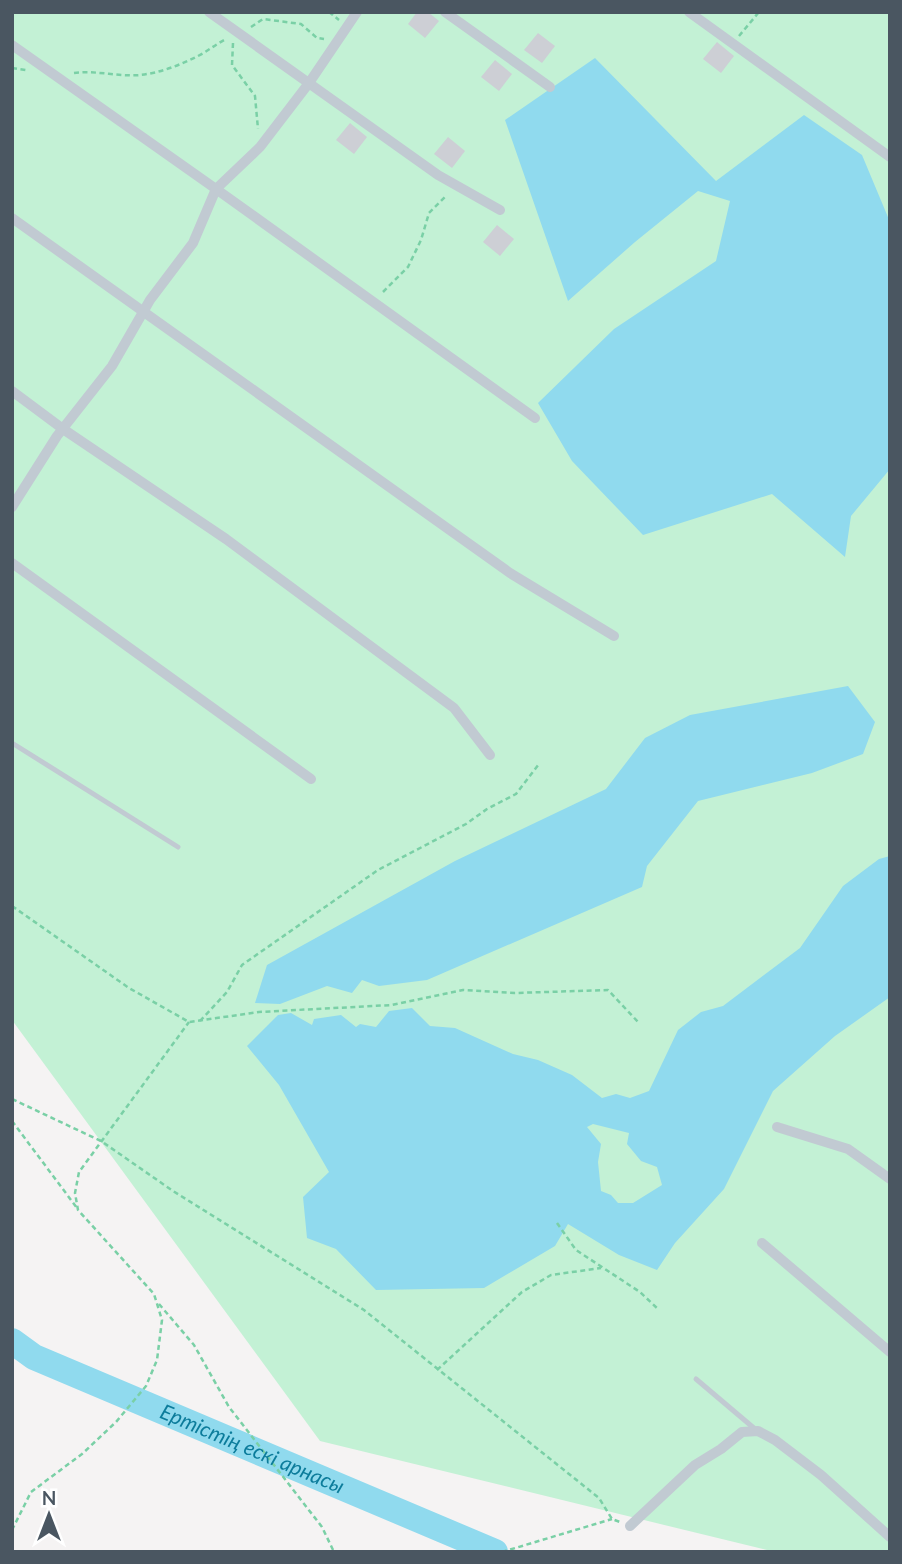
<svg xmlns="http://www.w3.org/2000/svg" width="902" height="1564" font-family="Lato,sans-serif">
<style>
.green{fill:#c3f1d5}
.water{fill:#90daee;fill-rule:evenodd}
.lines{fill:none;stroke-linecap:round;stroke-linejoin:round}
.river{stroke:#90daee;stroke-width:26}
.building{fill:#cdcfd5}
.path{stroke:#7ad0a6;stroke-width:2.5;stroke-dasharray:5 3.5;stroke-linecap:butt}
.lane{stroke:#c1cad2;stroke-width:5}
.street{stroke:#c1cad2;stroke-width:10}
.labels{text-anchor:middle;stroke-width:5;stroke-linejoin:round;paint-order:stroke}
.water-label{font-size:21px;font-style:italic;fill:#0c7c9b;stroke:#fff}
</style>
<rect width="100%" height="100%" fill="#f5f3f3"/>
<polygon class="green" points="12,12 890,12 890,1552 775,1552 320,1441 12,1020"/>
<g class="water">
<polygon points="595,58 716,181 804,115 862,155 890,222 890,469 851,516 845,557 772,494 643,535 572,461 538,403 614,329 716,261 730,201 698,191 635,242 568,301 505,120"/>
<polygon points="848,686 875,722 863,754 812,773 698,801 647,866 642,887 427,980 379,986 362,980 352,993 327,986 280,1004 255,1003 267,965 455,861 606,789 645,738 690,715"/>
<path d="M890 856V997L835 1036 773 1091 724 1189 675 1243 657 1270 619 1255 568 1224 555 1246 484 1288 376 1290 336 1249 307 1238 303 1197 329 1172 279 1085 247 1046 278 1015 291 1013 312 1025 314 1019 341 1015 356 1027 360 1024 376 1027 389 1011 412 1008 430 1026 455 1028 513 1054 538 1060 572 1075 602 1098 616 1094 630 1098 649 1091 678 1030 701 1012 723 1006 800 948 843 886 879 859ZM593 1124 629 1133 627 1144 641 1161 657 1167 662 1185 633 1203H618L611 1195 601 1191 598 1162 601 1144 587 1127Z"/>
</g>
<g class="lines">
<path class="river" id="s1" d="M12 1341 34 1357 495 1552"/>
</g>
<g class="building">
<polygon points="417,12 428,12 439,21 425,38 408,24"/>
<polygon points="538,33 555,46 542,63 524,50"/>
<polygon points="717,42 734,56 721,73 703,59"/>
<polygon points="495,60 512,74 499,91 481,77"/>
<polygon points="350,123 367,137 354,154 336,140"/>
<polygon points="448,137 465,151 452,168 434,154"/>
<polygon points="497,225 514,239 500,256 483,242"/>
</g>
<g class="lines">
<g class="path">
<polyline points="329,12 339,20"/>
<polyline points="251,27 263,19 301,24 317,38 324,39"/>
<polyline points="739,36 759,12"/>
<polyline points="233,43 232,65 255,96 258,129"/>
<polyline points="12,68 26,70"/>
<path d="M74 73C96 70 118 77 140 75 160 73 180 65 198 56 208 51 216 44 226 39"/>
<polyline points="383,292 408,267 421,240 429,213 447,195"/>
<polyline points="12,906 129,988 189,1022 259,1012 392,1005 463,990 515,993 608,990 639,1023"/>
<polyline points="200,1021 227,992 242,965 378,870 466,824 487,809 516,794 539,764"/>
<polyline points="12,1099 101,1141 173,1191 364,1310 599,1498 612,1519 620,1522"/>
<polyline points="12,1121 77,1208"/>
<polyline points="557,1223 576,1250 640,1292 658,1309"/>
<polyline points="159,1304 194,1345 229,1407 322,1527 334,1552"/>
<polyline points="437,1370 522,1292 551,1275 601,1268"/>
<polyline points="12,1530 31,1492 82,1454 116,1422 146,1386 157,1360 162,1320 154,1294 78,1210 75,1193 79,1172 189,1022"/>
<polyline points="502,1552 612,1519"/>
</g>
<g class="lane">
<polyline points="12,743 178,847"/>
<polyline points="696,1379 755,1429"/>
</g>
<g class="street">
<polyline points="209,12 438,175 500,210"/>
<polyline points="445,12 550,87"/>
<polyline points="689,12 890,157"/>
<polyline points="12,45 216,189 535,418"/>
<polyline points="12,218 510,573 614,636"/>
<polyline points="12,391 63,429 226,539 454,708 490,755"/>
<polyline points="12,507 57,436 112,366 150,300 193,243 216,189 260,147 309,83 357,12"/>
<polyline points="12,563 311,779"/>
<polyline points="777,1127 848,1149 890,1179"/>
<polyline points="762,1243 890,1352"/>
<polyline points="630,1526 695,1465 721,1449 742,1432 758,1431 775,1440 821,1475 890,1537"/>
</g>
</g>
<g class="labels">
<g class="water-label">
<text dy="7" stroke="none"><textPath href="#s1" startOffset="264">Ертістің ескі арнасы</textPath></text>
</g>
</g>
<rect width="902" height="1564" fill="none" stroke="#4a5661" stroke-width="28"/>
<g transform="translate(49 1515)" stroke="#ffffff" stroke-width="5" paint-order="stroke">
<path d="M0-5L12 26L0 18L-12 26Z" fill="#4a5661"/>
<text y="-10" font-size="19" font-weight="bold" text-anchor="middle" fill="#4a5661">N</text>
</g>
</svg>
